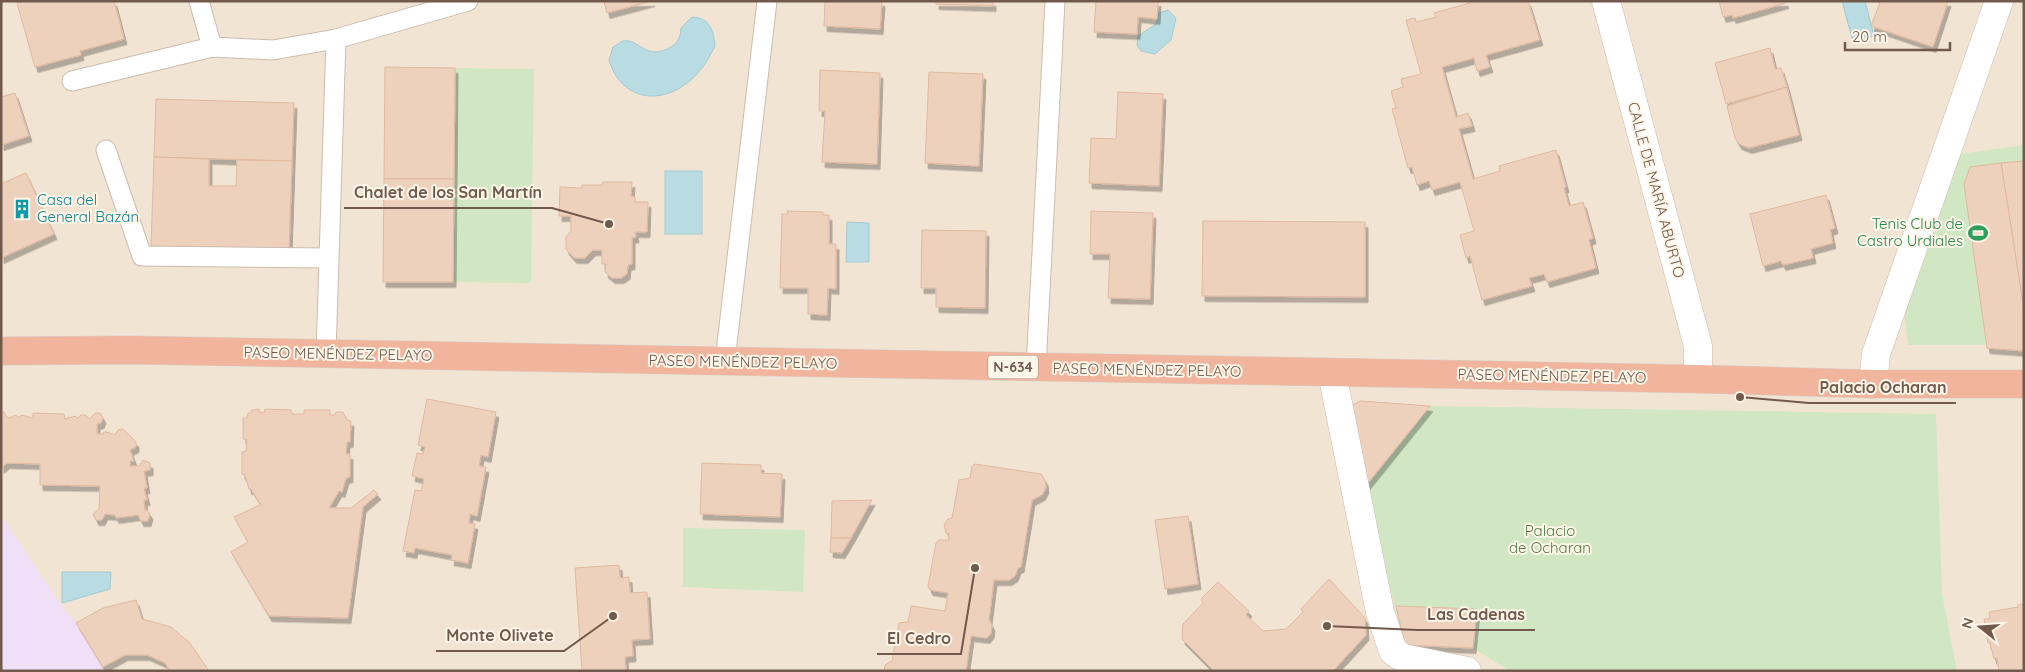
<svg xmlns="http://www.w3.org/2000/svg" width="2025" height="672" font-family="Quicksand,sans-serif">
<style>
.residential{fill:#f2e4d2}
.education{fill:#efe0f7}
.green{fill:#d1e7c3}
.water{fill:#b9dce2;stroke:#a0cbd4}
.building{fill:#eed1bd;stroke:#e0b89e;filter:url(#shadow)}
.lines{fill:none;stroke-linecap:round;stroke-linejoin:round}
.lane-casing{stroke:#cdbcae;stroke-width:21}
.street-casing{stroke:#cdbcae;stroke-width:29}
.highway-casing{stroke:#d7d1cd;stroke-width:29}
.lane{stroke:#fff;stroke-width:19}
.street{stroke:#fff;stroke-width:28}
.highway{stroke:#f1b59e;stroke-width:28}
.labels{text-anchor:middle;stroke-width:4;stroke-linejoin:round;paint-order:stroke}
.shield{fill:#fef6e9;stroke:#9b887a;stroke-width:1}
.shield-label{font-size:14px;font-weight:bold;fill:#71594b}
.street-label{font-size:15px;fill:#71594b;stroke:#fef6e9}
.culture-label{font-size:15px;fill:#0d838f;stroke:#fef6e9;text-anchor:start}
.leisure-label{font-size:15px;fill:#27864d;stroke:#fef6e9;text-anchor:end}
.park-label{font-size:15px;fill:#557b47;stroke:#fef6e9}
.leader{fill:none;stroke:#71594b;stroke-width:2}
.callout-dot{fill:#71594b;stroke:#fef6e9;stroke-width:2}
.callout-label{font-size:16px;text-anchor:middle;font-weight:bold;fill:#71594b;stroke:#fef6e9;stroke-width:4;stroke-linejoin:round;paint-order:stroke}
</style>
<defs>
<filter id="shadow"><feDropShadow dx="3" dy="5.5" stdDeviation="0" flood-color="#0004"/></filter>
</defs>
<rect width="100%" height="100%" fill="#faf2e3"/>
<rect class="residential" x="1" y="1" width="2023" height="670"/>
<polygon class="education" points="1,516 61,605 76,623 105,671 1,671"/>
<g class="green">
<polygon points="455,68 534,69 531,283 453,282"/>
<polygon points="2024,145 2024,345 1908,345 1904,313 1961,154"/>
<polygon points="1361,401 1430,406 1936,414 1942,594 1957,671 1510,671 1473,648 1405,645 1364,488 1348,411 1354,404"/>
<polygon points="683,528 805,530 803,592 683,587"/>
</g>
<g class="water">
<polygon points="1842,1 1865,1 1874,36 1853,42"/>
<polygon points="1168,10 1176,18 1171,40 1155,54 1141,51 1137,45 1138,36 1156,24 1159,13"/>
<path d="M692 17C710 18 713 29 715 46 710 56 704 67 696 75 667 106 622 104 609 60L613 47C616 46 620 42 623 41 640 38 645 62 671 47 678 43 681 36 681 28Z"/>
<rect x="665" y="171" width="37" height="63"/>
<polygon points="847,222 869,223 869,262 846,262"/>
<polygon points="62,572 111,572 110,589 62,603"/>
</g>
<g class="building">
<polygon points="25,1 114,1 124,39 80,51 81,55 35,67 17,3"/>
<polygon points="604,1 652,1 607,13"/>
<polygon points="825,1 882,1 880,29 824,26"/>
<polygon points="936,1 993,1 993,6 936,4"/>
<polygon points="1096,1 1158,1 1157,19 1138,17 1137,34 1094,32"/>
<polygon points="1477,1 1528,1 1540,40 1486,55 1490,67 1477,71 1474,58 1442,67 1456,117 1468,113 1472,126 1459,129 1473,179 1500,171 1499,166 1556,150 1566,187 1564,188 1569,206 1583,202 1593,238 1589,240 1596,268 1547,282 1544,274 1529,278 1532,286 1482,300 1470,256 1466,258 1460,235 1474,231 1460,182 1432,190 1429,181 1417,185 1412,167 1408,168 1392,109 1396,108 1391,91 1403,87 1401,79 1421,74 1406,20 1415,18 1416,22 1436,17 1434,13"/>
<polygon points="1719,1 1785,1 1786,3 1733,18 1732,15 1723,17"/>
<polygon points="1875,1 1948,1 1933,47 1871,26 1880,3"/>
<polygon points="1770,48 1775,69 1781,68 1787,87 1726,104 1715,63"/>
<polygon points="385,67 455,68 454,179 384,179"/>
<polygon points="820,70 880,73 877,164 822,162 825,111 819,111"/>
<polygon points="929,72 983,74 979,166 925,163"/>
<polygon points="1787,87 1799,135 1749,148 1739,144 1735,138 1727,106"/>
<polygon points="1118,92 1163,94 1159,186 1089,183 1091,138 1116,139"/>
<polygon points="15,93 29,136 1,145 1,97"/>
<polygon points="156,99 294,103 292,161 154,157"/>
<polygon points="154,157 209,159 209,186 236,186 237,160 292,161 289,250 151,246"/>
<polygon points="2024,161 2024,310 2001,163"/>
<polygon points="2001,163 2024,310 2024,351 1987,348 1964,184 1970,167"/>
<polygon points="26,173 54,234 1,258 1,184"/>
<polygon points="384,179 454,179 453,282 383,282"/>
<polygon points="603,182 632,182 631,196 635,197 635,202 648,202 647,232 635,232 636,237 632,238 632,264 628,265 627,274 621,278 612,278 605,272 606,264 602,264 602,250 593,250 585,258 574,258 566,249 566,237 571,231 571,216 559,216 560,187 582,188 582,185 602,185"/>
<polygon points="1826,195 1835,228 1830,230 1833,243 1811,249 1813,258 1783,265 1781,261 1763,266 1750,214"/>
<polygon points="787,211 823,212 823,215 829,215 829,244 836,244 836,289 828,288 827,315 808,314 808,288 780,288 782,214 788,214"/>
<polygon points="1091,211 1153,213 1150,299 1108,298 1110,254 1090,254"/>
<polygon points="1203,221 1365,222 1365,297 1202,296"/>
<polygon points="922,230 986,231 985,308 936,307 936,288 921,288"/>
<polygon points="427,399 496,412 488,457 481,455 479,466 486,467 477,516 470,514 469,523 475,524 468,563 451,560 452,555 415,548 414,553 403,551 415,490 421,491 424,479 412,476 417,453 423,454 425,447 418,445"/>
<polygon points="1361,401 1430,406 1364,488 1348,411 1354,404"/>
<polygon points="259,409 259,412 264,413 265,409 291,410 292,414 304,414 304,410 330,410 330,415 335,415 336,412 343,412 347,420 351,421 350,442 347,442 346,454 350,454 350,477 346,478 342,492 339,491 329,508 351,508 374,490 378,494 363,507 348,618 269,616 231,552 248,542 234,517 262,504 260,504 251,489 249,489 245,475 242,474 242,452 246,451 247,439 243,439 243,418 247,418 248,413 251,413 252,410"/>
<polygon points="1,412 4,412 6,417 10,418 15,415 20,418 21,415 33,418 33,413 64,414 65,419 75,416 78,418 81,415 85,415 90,419 95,413 100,413 103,418 101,423 97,424 97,434 103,434 104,432 107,432 115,435 118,430 123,429 136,442 136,447 130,450 134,461 130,461 130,466 139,466 143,460 150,463 150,470 144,471 147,488 144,488 147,500 144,500 145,511 147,510 150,514 148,521 141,521 138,515 116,518 115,515 105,514 102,520 96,520 93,514 99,509 100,486 40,485 40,464 7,463 1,468"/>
<polygon points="702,463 761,465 761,473 782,474 780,517 700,514"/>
<polygon points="975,464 1041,474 1045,480 1046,488 1042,495 1032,500 1021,567 1018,568 1015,576 1009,580 994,580 989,619 992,626 991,633 987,638 971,636 966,671 884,671 885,665 892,661 899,623 908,622 911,606 945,611 948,593 930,590 928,586 936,543 939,540 949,540 949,534 946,533 944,525 948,519 952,518 959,480 970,478 972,466"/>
<polygon points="872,500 851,538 831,538 832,501"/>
<polygon points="1188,516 1198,584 1165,589 1155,520"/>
<polygon points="831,538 851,538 842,553 830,552"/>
<polygon points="619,565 620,578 629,577 630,593 647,592 650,639 632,640 633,656 625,657 626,671 582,671 575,568"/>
<polygon points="1329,579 1365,618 1366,635 1333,671 1214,671 1182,639 1183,624 1203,603 1201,599 1218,582 1249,611 1246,615 1263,631 1286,629 1303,612 1301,609"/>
<polygon points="136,600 142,619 171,627 190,643 209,671 170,671 165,663 147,655 125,655 103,667 76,623 103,608"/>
<polygon points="2024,604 2024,671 1999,671 1997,658 1994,659 1990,643 1988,643 1984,619 1990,619 1989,612 2018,607 2018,605"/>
<polygon points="1396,606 1477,609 1473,648 1405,645"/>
</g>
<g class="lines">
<defs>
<g id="lane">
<polyline points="199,1 212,47"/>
<polyline points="72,81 212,47 273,50 336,39 468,1"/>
<polyline points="106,150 142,256 328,258"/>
<polyline points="326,354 336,39"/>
<polyline points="725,361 767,1"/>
<polyline points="1036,368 1055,1"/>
</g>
<g id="street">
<polyline points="1606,1 1698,346 1698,379"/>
<polyline points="1332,373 1380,612 1393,651 1403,658 1467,671"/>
<polyline points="1873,384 1876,354 1999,1"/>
</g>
<polyline id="highway" points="1,351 130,350 1698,379 1873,384 2024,384"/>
</defs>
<use href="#lane" class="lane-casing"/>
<use href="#street" class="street-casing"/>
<use href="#highway" class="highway-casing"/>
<use href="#lane" class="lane"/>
<use href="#street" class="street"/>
<use href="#highway" class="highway"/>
</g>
<defs>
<symbol id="building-bare" viewBox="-9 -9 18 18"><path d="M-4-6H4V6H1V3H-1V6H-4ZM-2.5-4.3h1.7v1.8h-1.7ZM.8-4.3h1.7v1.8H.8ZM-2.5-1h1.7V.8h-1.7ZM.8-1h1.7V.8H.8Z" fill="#0f9aa8" stroke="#fef6e9" stroke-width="2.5" paint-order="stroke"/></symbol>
<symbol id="stadium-bare" viewBox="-9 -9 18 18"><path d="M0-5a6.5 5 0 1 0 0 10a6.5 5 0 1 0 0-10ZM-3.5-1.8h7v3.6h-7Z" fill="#2e9e5b" stroke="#fef6e9" stroke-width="2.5" paint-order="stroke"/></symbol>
</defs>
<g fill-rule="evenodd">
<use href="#building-bare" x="8" y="195" width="28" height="28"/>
<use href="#stadium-bare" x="1964" y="219" width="28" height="28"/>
</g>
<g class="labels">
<rect class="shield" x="988" y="355.5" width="50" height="23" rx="4"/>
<g class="shield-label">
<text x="1013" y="372">N-634</text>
</g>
<g class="street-label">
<text transform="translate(1656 190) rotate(75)" y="5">CALLE DE MARÍA ABURTO</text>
<text transform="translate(338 354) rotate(1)" y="5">PASEO MENÉNDEZ PELAYO</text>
<text transform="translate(743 362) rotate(1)" y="5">PASEO MENÉNDEZ PELAYO</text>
<text transform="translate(1147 370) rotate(1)" y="5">PASEO MENÉNDEZ PELAYO</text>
<text transform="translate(1552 376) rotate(1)" y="5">PASEO MENÉNDEZ PELAYO</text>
</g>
<g class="culture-label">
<text x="37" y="205">Casa del<tspan x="37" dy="17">General Bazán</tspan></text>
</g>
<g class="leisure-label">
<text x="1963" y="229">Tenis Club de<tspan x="1963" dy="17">Castro Urdiales</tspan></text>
</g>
<g class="park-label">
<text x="1550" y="536">Palacio<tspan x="1550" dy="17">de Ocharan</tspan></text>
</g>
</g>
<path class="leader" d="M609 224L552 208H344M1740 397L1809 403H1956M1327 626L1417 630H1535M613 616L564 651H436M975 568L961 654H877"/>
<g class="callout-dot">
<circle cx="609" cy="224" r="5"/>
<circle cx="1740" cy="397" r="5"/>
<circle cx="1327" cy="626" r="5"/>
<circle cx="613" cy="616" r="5"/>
<circle cx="975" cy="568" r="5"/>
</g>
<g class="callout-label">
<text x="448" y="198">Chalet de los San Martín</text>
<text x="1883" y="393">Palacio Ocharan</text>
<text x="1476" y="620">Las Cadenas</text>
<text x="500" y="641">Monte Olivete</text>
<text x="919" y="644">El Cedro</text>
</g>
<rect width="2025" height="672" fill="none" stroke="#71594b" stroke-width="5"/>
<g transform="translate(1980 627) rotate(287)" stroke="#fef6e9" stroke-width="4" paint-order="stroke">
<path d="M0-4L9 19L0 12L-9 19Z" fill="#71594b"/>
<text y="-8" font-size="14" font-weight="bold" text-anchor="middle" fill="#71594b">N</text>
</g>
<path d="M1845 42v8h105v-8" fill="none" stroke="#71594b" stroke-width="2.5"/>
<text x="1852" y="42" font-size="15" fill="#71594b" stroke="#fef6e9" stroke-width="4" paint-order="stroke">20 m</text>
</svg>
